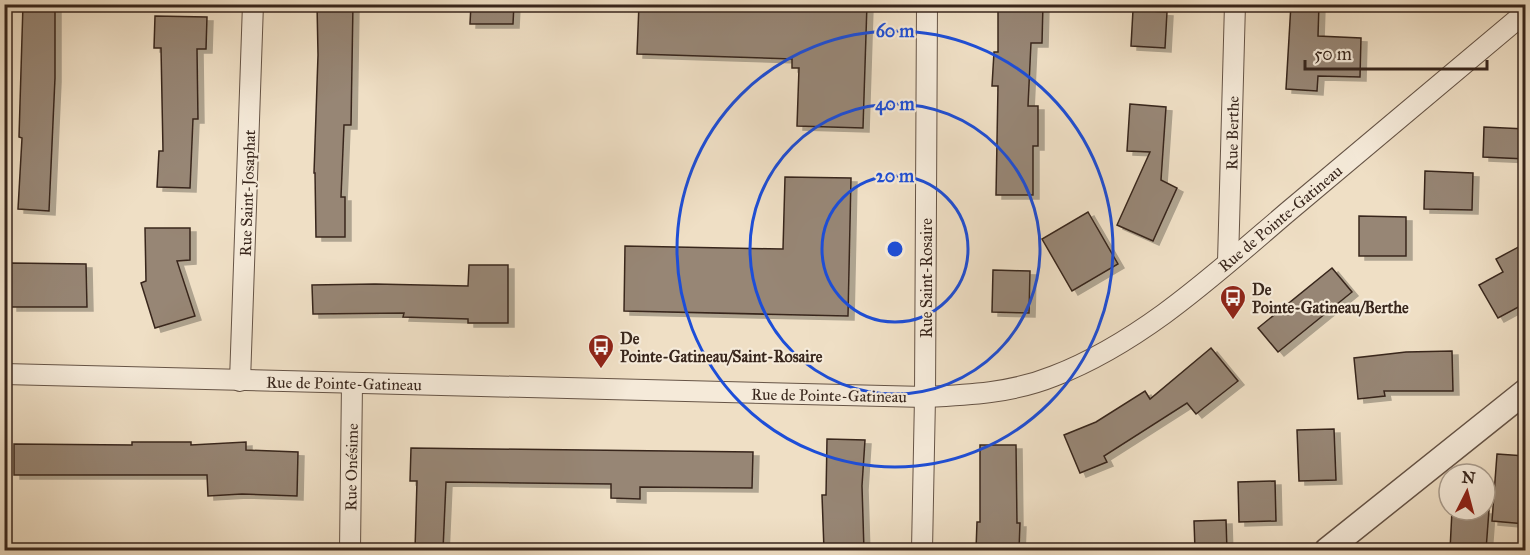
<svg xmlns="http://www.w3.org/2000/svg" width="1530" height="555" font-family="'IM FELL Great Primer',serif">
<style>
.building{fill:#978674;stroke:#38261c;stroke-width:1.5;filter:url(#shadow)}
.lines{fill:none;stroke-linecap:round;stroke-linejoin:round}
.minor-casing{stroke:#665446;stroke-width:22}
.tertiary-casing{stroke:#665446;stroke-width:27}
.minor{stroke:#f5ead9;stroke-width:20}
.tertiary{stroke:#f5ead9;stroke-width:24}
.ring{fill:none;stroke:#1d4ed8;stroke-width:3}
.labels{text-anchor:middle;stroke-width:4.5;stroke-linejoin:round;paint-order:stroke}
.street-label{font-size:16px;fill:#38261c;stroke:#f5ead9}
.poi-label{font-size:16px;font-weight:bold;fill:#38261c;stroke:#f5ead9;text-anchor:start}
.centre{fill:#1d4ed8;stroke:#f5ead9;stroke-width:3}
.ring-label{font-size:18px;text-anchor:middle;font-weight:bold;fill:#1d4ed8;stroke:#f5ead9;stroke-width:4.5;stroke-linejoin:round;paint-order:stroke}
</style>
<defs>
<filter id="shadow"><feDropShadow dx="6" dy="4" stdDeviation="0" flood-color="#0004"/></filter>
</defs>
<rect width="100%" height="100%" fill="#efdfc5"/>
<filter id="stains"><feTurbulence type="fractalNoise" baseFrequency=".00333" numOctaves="4"/><feColorMatrix values="0 0 0 0 .2 0 0 0 0 .09 0 0 0 0 .02 0 0 0 .5 -.17"/></filter>
<radialGradient id="worn" r=".72"><stop offset=".6" stop-color="#630" stop-opacity="0"/><stop offset="1" stop-color="#630" stop-opacity=".3"/></radialGradient>
<g class="building">
<polygon points="23,4 55,4 55,78 49,211 18,209 22,138 19,137"/>
<polygon points="317,4 353,4 351,125 344,125 341,197 345,197 345,237 316,237 315,173 314,173 318,55"/>
<polygon points="471,4 514,4 513,24 470,24"/>
<polygon points="639,4 867,4 863,128 797,126 799,68 792,68 792,59 637,54"/>
<polygon points="998,4 1043,4 1042,43 1031,43 1028,106 1038,106 1038,146 1033,146 1033,195 996,195 998,86 992,86 994,52 998,52"/>
<polygon points="1291,4 1319,4 1318,36 1361,38 1360,77 1318,76 1317,91 1286,89"/>
<polygon points="1133,10 1167,12 1165,48 1131,46"/>
<polygon points="155,16 207,17 206,49 197,49 198,119 193,119 190,188 157,187 159,151 163,151 161,48 154,48"/>
<polygon points="1130,104 1166,107 1161,180 1177,188 1153,241 1117,225 1150,152 1127,151"/>
<polygon points="1484,127 1526,129 1526,159 1483,157"/>
<polygon points="1425,171 1473,173 1472,210 1424,209"/>
<polygon points="785,177 851,178 848,316 624,311 625,246 783,249"/>
<polygon points="1088,212 1118,264 1072,291 1042,239"/>
<polygon points="1359,216 1406,217 1406,256 1359,256"/>
<polygon points="145,228 190,228 190,260 177,261 195,316 155,328 141,283 146,281"/>
<polygon points="1526,243 1526,303 1498,318 1479,285 1503,272 1496,259"/>
<polygon points="11,263 86,264 87,307 11,307"/>
<polygon points="469,265 508,265 508,323 468,323 468,319 403,317 404,313 313,314 312,285 375,284 468,286"/>
<polygon points="1332,268 1352,292 1278,352 1258,328"/>
<polygon points="993,270 1030,271 1029,313 992,312"/>
<polygon points="1211,348 1238,381 1196,414 1187,403 1104,456 1107,462 1080,473 1064,435 1096,422 1145,391 1150,399"/>
<polygon points="1452,351 1453,391 1384,391 1385,396 1358,399 1354,358 1406,352"/>
<polygon points="1334,429 1336,480 1299,481 1297,430"/>
<polygon points="827,439 865,440 862,486 864,550 824,550 822,495 826,495"/>
<polygon points="132,442 191,442 191,445 246,442 246,450 298,452 297,496 242,494 208,496 207,475 14,475 14,444 132,445"/>
<polygon points="980,445 1016,445 1017,523 1020,523 1019,550 976,550 977,522 980,522"/>
<polygon points="411,448 753,452 752,488 640,487 640,499 611,498 611,484 446,482 443,550 415,550 417,481 410,481"/>
<polygon points="1497,454 1526,456 1526,524 1492,521"/>
<polygon points="1275,481 1276,521 1239,522 1238,482"/>
<polygon points="1452,510 1489,510 1486,550 1450,550"/>
<polygon points="1226,520 1227,550 1195,550 1194,521"/>
</g>
<g class="lines">
<defs>
<g id="minor">
<polyline points="1228,262 1235,4"/>
<path d="M4 374 925 397C969 395 1012 393 1054 376 1144 341 1217 272 1290 210 1368 144 1447 78 1526 12"/>
<polyline points="240,381 253,4"/>
<polyline points="350,550 352,383"/>
<polyline points="922,550 925,397 927,4"/>
</g>
<polyline id="tertiary" points="1327,550 1526,391"/>
</defs>
<use href="#minor" class="minor-casing"/>
<use href="#tertiary" class="tertiary-casing"/>
<use href="#minor" class="minor"/>
<use href="#tertiary" class="tertiary"/>
</g>
<g class="ring">
<circle cx="895" cy="249" r="73"/>
<circle cx="895" cy="249" r="145"/>
<circle cx="895" cy="249" r="218"/>
</g>
<defs>
<symbol id="bus-pin" viewBox="-11 -11 22 30"><path d="M0 17L-7.5 6A9.5 9.5 0 1 1 7.5 6Z" fill="#8f2418" stroke="#f5ead9"/><path d="M-5-6H5V4H4V6H2V4H-2V6H-4V4H-5ZM-3.5-4V0h7V-4ZM-3.5 1.2v1.5H-2V1.2ZM2 1.2v1.5H3.5V1.2Z" fill="#fff"/></symbol>
</defs>
<g fill-rule="evenodd">
<use href="#bus-pin" x="1218" y="283" width="30" height="40"/>
<use href="#bus-pin" x="586" y="332" width="30" height="40"/>
</g>
<g class="labels">
<g class="street-label">
<text transform="translate(1232 133) rotate(-89)" y="6">Rue Berthe</text>
<text transform="translate(247 193) rotate(-88)" y="6">Rue Saint-Josaphat</text>
<text transform="translate(1280 218) rotate(-40)" y="6">Rue de Pointe-Gatineau</text>
<text transform="translate(926 278) rotate(-90)" y="6">Rue Saint-Rosaire</text>
<text transform="translate(344 383) rotate(1)" y="6">Rue de Pointe-Gatineau</text>
<text transform="translate(829 395) rotate(1)" y="6">Rue de Pointe-Gatineau</text>
<text transform="translate(351 467) rotate(-89)" y="6">Rue Onésime</text>
</g>
<g class="poi-label">
<text x="1252" y="295">De<tspan x="1252" dy="18">Pointe-Gatineau/Berthe</tspan></text>
<text x="620" y="344">De<tspan x="620" dy="18">Pointe-Gatineau/Saint-Rosaire</tspan></text>
</g>
</g>
<circle cx="895" cy="249" r="9" class="centre"/>
<g class="ring-label">
<text x="895" y="37">60 m</text>
<text x="895" y="110">40 m</text>
<text x="895" y="182">20 m</text>
</g>
<rect width="1530" height="555" fill="none" stroke="#efdfc5" stroke-width="24"/>
<rect x="6" y="6" width="1518" height="543" fill="none" stroke="#38261c" stroke-width="3"/>
<rect x="12" y="12" width="1506" height="531" fill="none" stroke="#38261c" stroke-width="1.5"/>
<g transform="translate(1467 492) rotate(6)"><circle r="28" fill="#f5ead9" stroke="#a99c8d" stroke-width="1.5"/>
<path d="M0-4.5L10 22L0 15L-10 22Z" fill="#8f2418"/>
<text y="-9" font-size="16" font-weight="bold" text-anchor="middle" fill="#38261c">N</text>
</g>
<path d="M1305 60v9h182v-9" fill="none" stroke="#38261c" stroke-width="3"/>
<text x="1314" y="60" font-size="18" fill="#38261c" stroke="#f5ead9" stroke-width="4.5" paint-order="stroke">50 m</text>
<rect width="100%" height="100%" filter="url(#stains)"/>
<rect width="100%" height="100%" fill="url(#worn)"/>
</svg>
